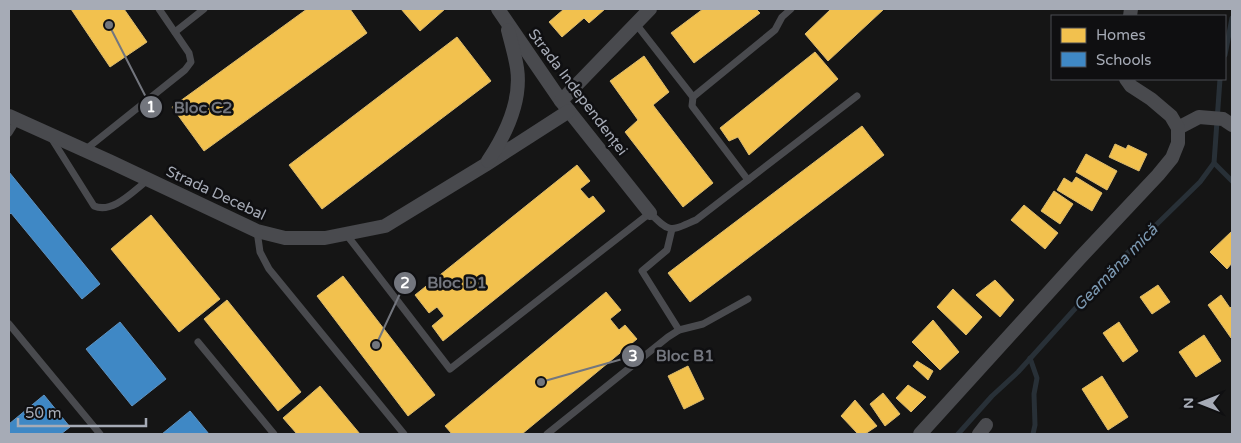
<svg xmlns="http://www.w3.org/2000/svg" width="1241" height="443" font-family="'Varela Round',sans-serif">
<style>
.homes{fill:#f2c14e;stroke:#dbba6d}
.schools{fill:#3f88c5;stroke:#5e92c0}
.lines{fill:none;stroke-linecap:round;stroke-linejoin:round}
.stream{stroke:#283037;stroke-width:5}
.service{stroke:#494a4e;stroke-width:7}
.minor{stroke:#494a4e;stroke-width:14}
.labels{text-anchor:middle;stroke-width:5;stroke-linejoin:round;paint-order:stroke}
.street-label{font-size:15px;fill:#a6abb6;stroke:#0f0f11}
.water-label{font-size:16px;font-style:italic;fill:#7c99b2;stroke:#0f0f11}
.leader{fill:none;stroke:#73767e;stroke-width:2}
.callout-dot{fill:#73767e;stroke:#0f0f11;stroke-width:2}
.mark-label{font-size:15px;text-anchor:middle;font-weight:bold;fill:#fff}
.callout-label{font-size:16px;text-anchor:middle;font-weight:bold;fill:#73767e;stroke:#0f0f11;stroke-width:5;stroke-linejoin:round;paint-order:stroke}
</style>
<rect width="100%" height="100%" fill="#151515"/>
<g class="homes">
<polygon points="71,9 124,9 147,42 110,67"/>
<polygon points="307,9 350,9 367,33 204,151 172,107"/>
<polygon points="401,9 445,9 420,31"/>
<polygon points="564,9 605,9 589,23 584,18 562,37 549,22"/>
<polygon points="703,9 756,9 760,13 694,63 671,33"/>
<polygon points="831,9 884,9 828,61 805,34"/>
<polygon points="457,37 491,81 322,209 289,165"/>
<polygon points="815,52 838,79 749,155 738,137 729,141 720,128"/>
<polygon points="644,56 669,92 653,105 713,183 683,207 625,132 638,120 610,81"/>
<polygon points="862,126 884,155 690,302 668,273"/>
<polygon points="1115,144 1126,149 1128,145 1147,154 1139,171 1109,157"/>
<polygon points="1086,154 1117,171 1107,190 1076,172"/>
<polygon points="577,165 590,181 580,189 589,199 593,196 605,211 443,341 432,326 444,316 437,307 429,313 415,295"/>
<polygon points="1076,177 1102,193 1092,211 1057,190 1064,178 1072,183"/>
<polygon points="1054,191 1073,204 1060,224 1041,211"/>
<polygon points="1024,205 1058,233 1045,249 1011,220"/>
<polygon points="151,215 220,299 179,332 111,249"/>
<polygon points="1232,231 1232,263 1227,269 1210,252"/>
<polygon points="343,276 435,395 408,416 317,296"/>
<polygon points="995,280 1014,300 1000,317 976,295"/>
<polygon points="1158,285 1170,302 1152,314 1140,297"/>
<polygon points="953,289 982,317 966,335 937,307"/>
<polygon points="606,292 621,310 610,319 619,330 625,325 637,339 522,434 452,434 445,426"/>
<polygon points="1221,295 1230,308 1232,306 1232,337 1231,338 1208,305"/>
<polygon points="227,300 301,392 278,411 204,319"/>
<polygon points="933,320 959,352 940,370 912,342"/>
<polygon points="1119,322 1138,351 1123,362 1103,333"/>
<polygon points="1204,335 1221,361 1196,377 1179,352"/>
<polygon points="917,361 933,371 928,380 913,366"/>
<polygon points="688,366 704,399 684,409 668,376"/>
<polygon points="1102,376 1128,417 1108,430 1082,389"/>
<polygon points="908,385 926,397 911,412 896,398"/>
<polygon points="320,386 360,434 297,434 283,418"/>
<polygon points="883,393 900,414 885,426 870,404"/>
<polygon points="855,400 877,426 865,434 858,434 841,416"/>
</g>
<g class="schools">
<polygon points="9,172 100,284 82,299 11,213 9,215"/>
<polygon points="120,322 166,379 132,406 86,349"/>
<polygon points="44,395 70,427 61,434 9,434 9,424"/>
<polygon points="190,411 209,434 162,434"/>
</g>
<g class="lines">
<g class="stream">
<polyline points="1225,55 1232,18"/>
<polyline points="1214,163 1232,181"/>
<polyline points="1030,358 1037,378 1034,394 1035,425 1033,434"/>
<polyline points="958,434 992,396 1018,372 1109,271 1200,182 1214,163 1220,79"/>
</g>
<g class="service">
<polyline points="636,24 693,97"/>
<polyline points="175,32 204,9"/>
<polyline points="9,133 17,120"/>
<path d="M50 136 94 206C113 214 133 191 148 180"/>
<polyline points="85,150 185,70 191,62 189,53 159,9"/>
<polyline points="748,180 692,106 693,97 775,30 782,17 791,9"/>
<polyline points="672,229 667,250 642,271 679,330"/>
<polyline points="257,231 260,252 269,269 404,434"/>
<path d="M346 234 450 369 650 213C671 234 670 231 696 220L857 96"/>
<polyline points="9,324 100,434"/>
<polyline points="198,342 274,434"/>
<polyline points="547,434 668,337 679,330 703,324 748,299"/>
</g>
<g class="minor">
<polyline points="498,9 561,101 650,213"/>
<polyline points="1130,16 1131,9"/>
<polyline points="561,101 650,9"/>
<polyline points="9,116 111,162 257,231 285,238 325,238 385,226 485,165 569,111"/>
<polyline points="1178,128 1199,117 1223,119 1232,125"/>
<path d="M488 161C506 134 522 101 517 68 515 55 511 42 508 30"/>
<polyline points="920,434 1079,259 1158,175 1172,158 1178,143 1178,128 1171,116 1151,99 1131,86 1126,79"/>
<polyline points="979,434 986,425"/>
</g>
</g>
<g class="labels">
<g class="street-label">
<text transform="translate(578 92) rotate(53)" y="5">Strada Independenței</text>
<text transform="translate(216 193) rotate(25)" y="5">Strada Decebal</text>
</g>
<g class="water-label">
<text transform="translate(1115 267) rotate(-46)" y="6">Geamăna mică</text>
</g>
</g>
<path class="leader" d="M109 25L151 107M376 345L405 283M541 382L633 356"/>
<g class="callout-dot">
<circle cx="109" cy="25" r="5"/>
<circle cx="376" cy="345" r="5"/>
<circle cx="541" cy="382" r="5"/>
<circle cx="151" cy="107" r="12"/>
<circle cx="405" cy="283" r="12"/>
<circle cx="633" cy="356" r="12"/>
</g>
<g class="mark-label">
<text x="151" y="112">1</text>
<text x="405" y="288">2</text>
<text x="633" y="361">3</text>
</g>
<g class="callout-label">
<text x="203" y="113">Bloc C2</text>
<text x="457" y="288">Bloc D1</text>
<text x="685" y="361">Bloc B1</text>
</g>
<rect width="1241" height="443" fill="none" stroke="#a6abb6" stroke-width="20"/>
<rect x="1051" y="15" width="175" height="65" fill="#0f0f11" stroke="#4b4d53"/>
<rect x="1061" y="28" width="25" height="15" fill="#f2c14e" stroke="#4b4d53"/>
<text x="1096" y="40" font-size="15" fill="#a6abb6">Homes</text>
<rect x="1061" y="52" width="25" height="15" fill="#3f88c5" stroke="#4b4d53"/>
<text x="1096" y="65" font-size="15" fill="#a6abb6">Schools</text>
<g transform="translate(1201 403) rotate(270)" stroke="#0f0f11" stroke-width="4" paint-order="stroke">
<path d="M0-4L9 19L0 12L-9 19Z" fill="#a6abb6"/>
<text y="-8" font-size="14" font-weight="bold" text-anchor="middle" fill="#a6abb6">N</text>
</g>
<path d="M18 418v8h128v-8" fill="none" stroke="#a6abb6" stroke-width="2.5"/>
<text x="25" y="418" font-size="15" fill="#a6abb6" stroke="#0f0f11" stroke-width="4" paint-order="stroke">50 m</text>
</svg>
